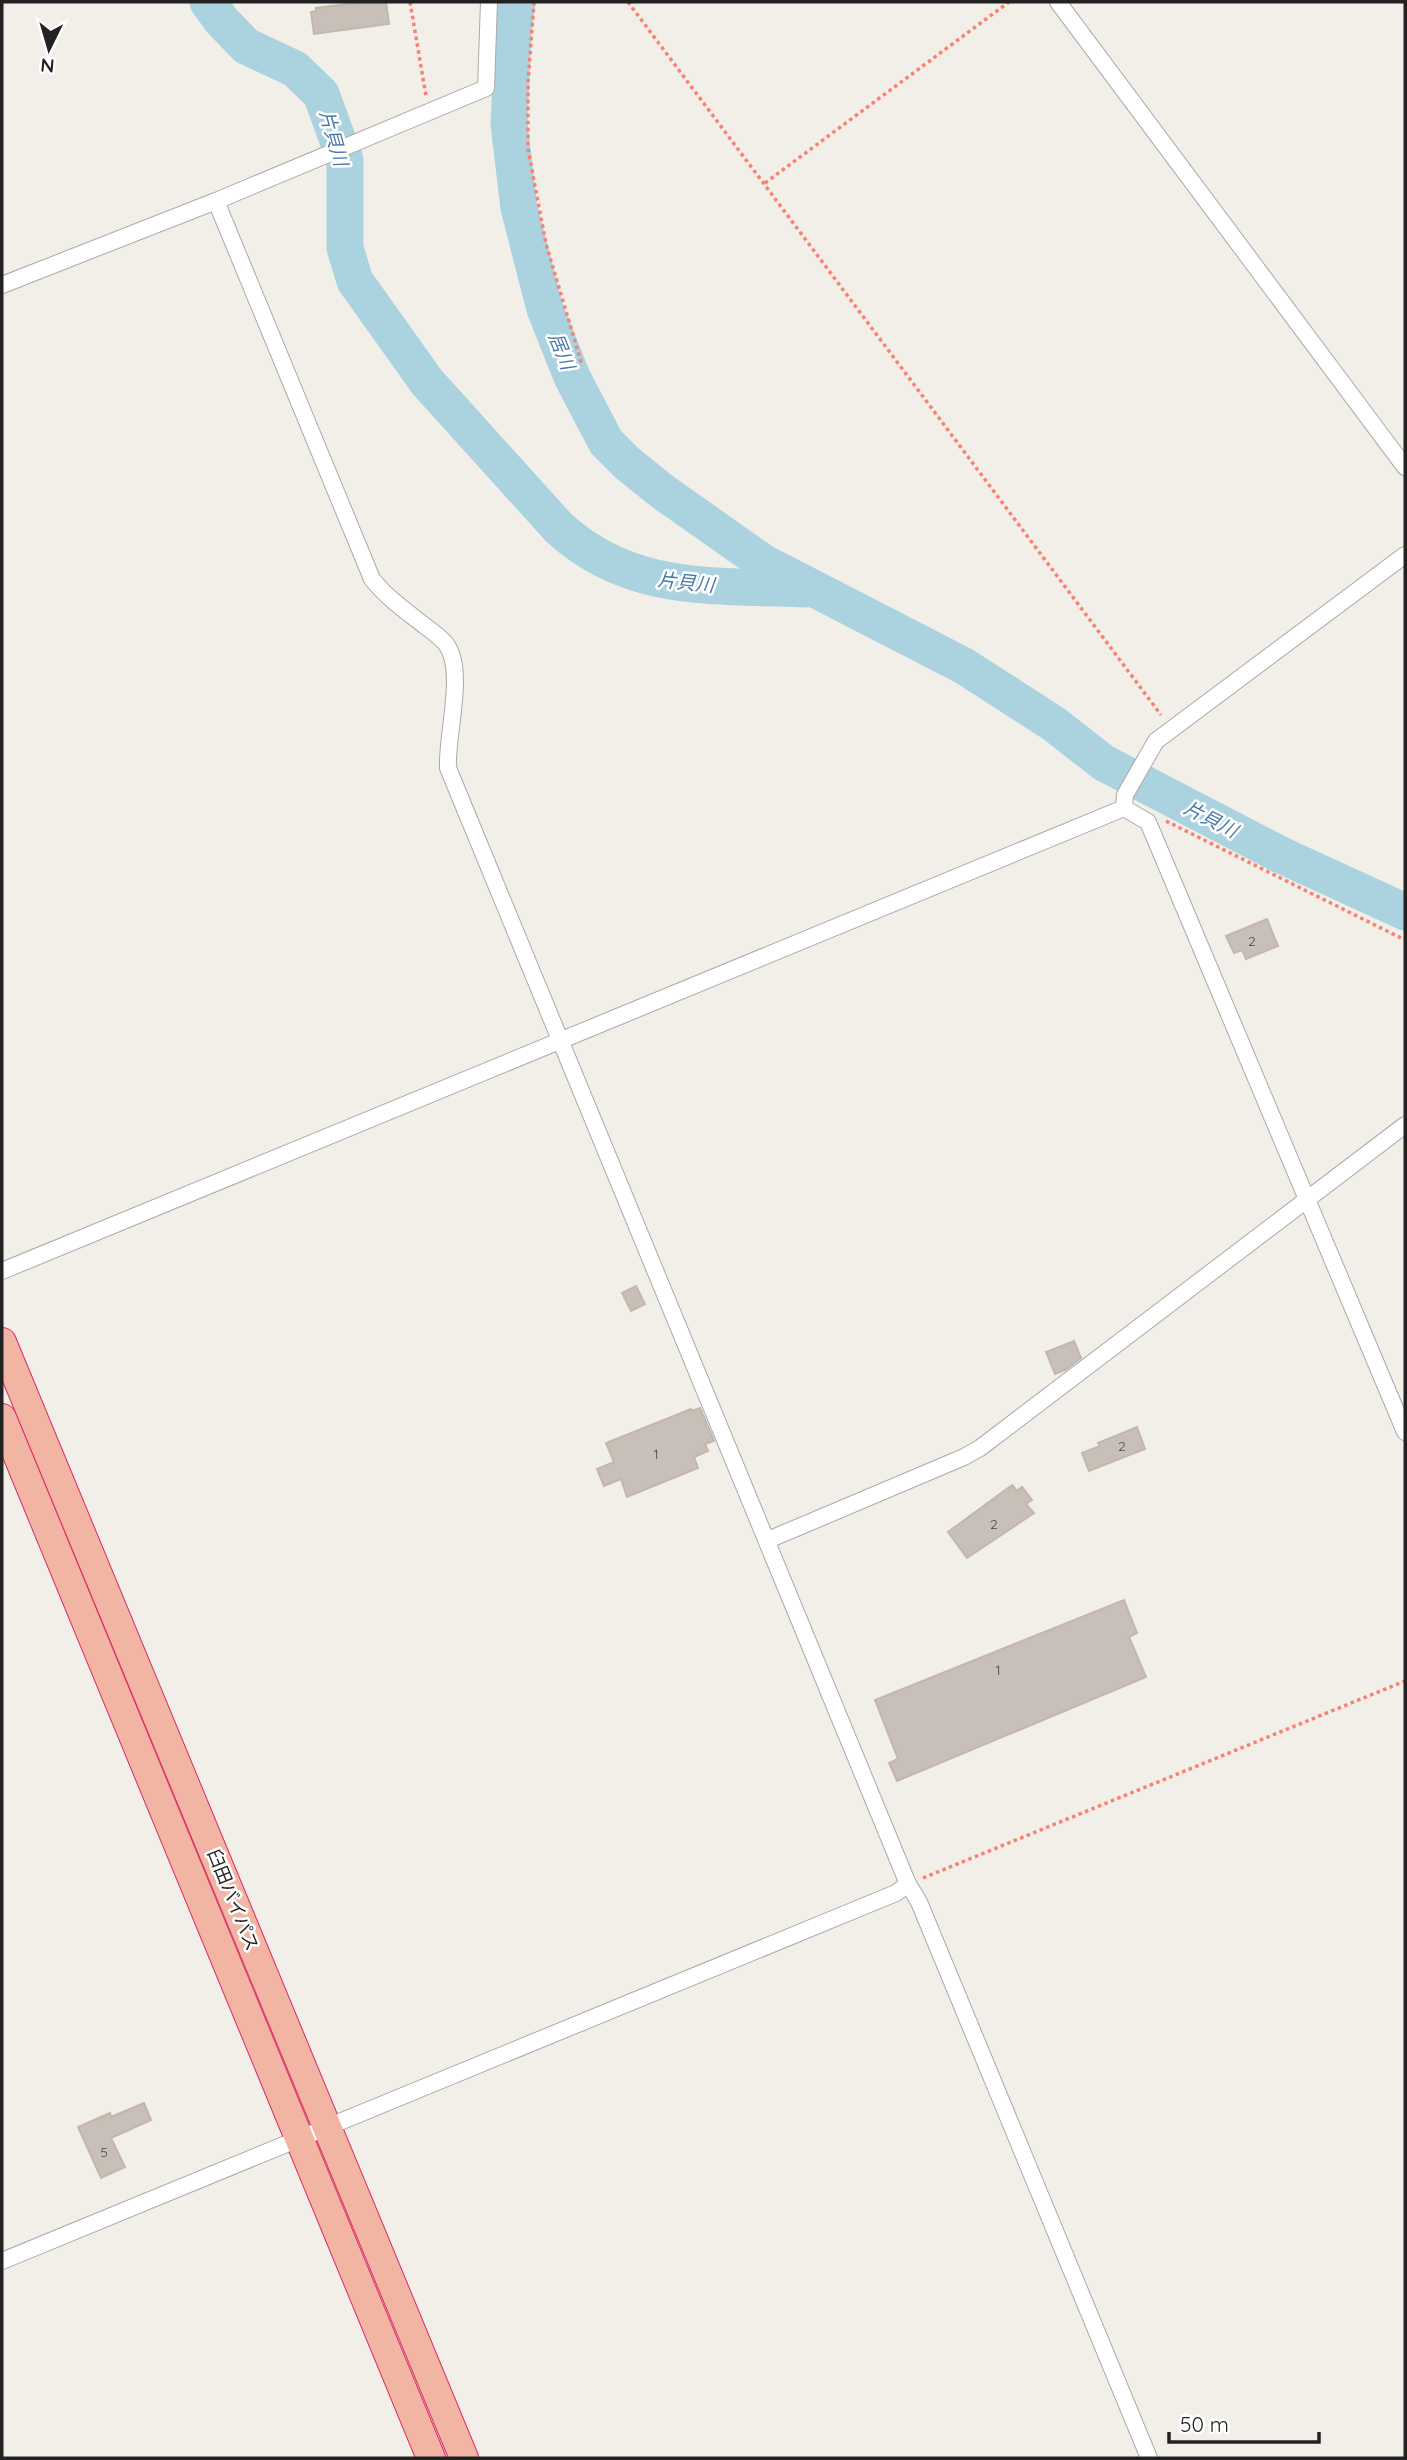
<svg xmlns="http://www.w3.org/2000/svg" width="1407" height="2460" font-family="Quicksand,'Noto Sans JP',sans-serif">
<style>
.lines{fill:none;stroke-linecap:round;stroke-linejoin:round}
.river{stroke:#aad3df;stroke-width:37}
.building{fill:#c7bfb8;stroke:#c4b6ab;stroke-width:2}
.minor-casing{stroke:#a9a9a9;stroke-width:18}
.trunk-casing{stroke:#dc2a67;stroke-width:30}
.path{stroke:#fa8072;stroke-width:3.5;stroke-dasharray:3.5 3.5;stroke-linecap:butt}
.minor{stroke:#fff;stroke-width:16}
.trunk{stroke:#f2b4a3;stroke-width:28}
.labels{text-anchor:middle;stroke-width:5;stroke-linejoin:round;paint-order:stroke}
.number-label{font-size:14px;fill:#4b4948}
.street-label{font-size:18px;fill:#222;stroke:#fff}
.water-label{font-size:19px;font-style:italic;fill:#4a7aab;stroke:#fff}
</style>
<rect width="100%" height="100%" fill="#f2efe9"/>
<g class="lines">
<g class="river">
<path d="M208 2 221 20 246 46 295 69 321 94 345 160V248L355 281 427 382 559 528C631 594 715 585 805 589"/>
<polyline points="517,2 513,34 509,124 519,208 545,309 572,377 606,442 627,463 663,492 764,563 964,666 1054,724 1104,763 1281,855 1405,912"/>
</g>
</g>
<g class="building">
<polygon points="364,2 386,2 389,24 314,34 311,12 316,11 316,8"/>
<polygon points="1267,919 1278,946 1246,959 1242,950 1234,953 1226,936"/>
<polygon points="636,1286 645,1304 631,1311 622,1293"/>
<polygon points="1074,1341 1081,1358 1065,1370 1055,1374 1046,1352"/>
<polygon points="700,1408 714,1441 705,1444 708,1451 694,1457 698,1468 627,1497 621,1479 604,1486 597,1469 614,1462 606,1443 691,1409 692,1411"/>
<polygon points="1137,1427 1145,1449 1089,1471 1082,1453 1100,1446 1098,1443"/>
<polygon points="1012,1485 1017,1491 1022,1487 1032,1500 1026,1504 1034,1513 967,1558 948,1532"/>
<polygon points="1124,1600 1137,1633 1129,1637 1146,1677 897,1781 889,1763 898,1759 875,1700"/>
<polygon points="144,2103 151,2120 111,2138 125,2167 101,2178 78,2127 110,2113 111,2117"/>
</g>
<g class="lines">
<defs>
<g id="minor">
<polyline points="1058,2 1405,467"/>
<path d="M216 201 372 579C387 598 406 611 425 626 432 631 440 637 446 644 466 671 446 735 448 768L908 1884 919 1902 1149 2458"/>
<polyline points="2,285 216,201 486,88 489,2"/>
<polyline points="1124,808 1125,795 1156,741 1405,555"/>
<polyline points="2,1271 1124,808 1148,822 1405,1432"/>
<polyline points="768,1540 964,1457 980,1448 1405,1125"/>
<polyline points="2,2261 896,1893 908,1884"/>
</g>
<g id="trunk">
<polyline points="2,1342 464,2458"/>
<polyline points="2,1418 431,2458"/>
</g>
</defs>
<use href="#minor" class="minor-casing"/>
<use href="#trunk" class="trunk-casing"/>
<g class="path">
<polyline points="410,2 426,96"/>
<polyline points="534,2 528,82 528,149 546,244 582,365"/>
<polyline points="628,2 1161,715"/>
<polyline points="765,183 1009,2"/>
<polyline points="1166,821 1405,940"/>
<polyline points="923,1878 1405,1681"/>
</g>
<use href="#minor" class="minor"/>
<use href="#trunk" class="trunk"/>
</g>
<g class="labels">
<g class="number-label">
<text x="1252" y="946">2</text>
<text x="1122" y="1451">2</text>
<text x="656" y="1459">1</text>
<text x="994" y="1529">2</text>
<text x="998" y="1675">1</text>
<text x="104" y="2157">5</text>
</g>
<g class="street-label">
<text transform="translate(233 1900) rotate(68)" y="6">臼田バイパス</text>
</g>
<g class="water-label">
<text transform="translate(334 138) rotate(74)" y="7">片貝川</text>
<text transform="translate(562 351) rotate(68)" y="7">居川</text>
<text transform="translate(686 582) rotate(6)" y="7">片貝川</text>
<text transform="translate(1211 819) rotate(27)" y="7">片貝川</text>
</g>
</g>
<rect width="1407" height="2460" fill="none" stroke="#222222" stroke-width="7"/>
<g transform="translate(49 49) rotate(185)" stroke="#ffffff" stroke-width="5" paint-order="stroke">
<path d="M0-5L12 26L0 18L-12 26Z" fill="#222222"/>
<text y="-10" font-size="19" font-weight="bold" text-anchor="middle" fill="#222222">N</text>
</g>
<path d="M1169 2432v10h150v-10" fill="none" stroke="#222222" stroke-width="3.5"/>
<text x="1180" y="2432" font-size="21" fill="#222222" stroke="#ffffff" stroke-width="5" paint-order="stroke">50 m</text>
</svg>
